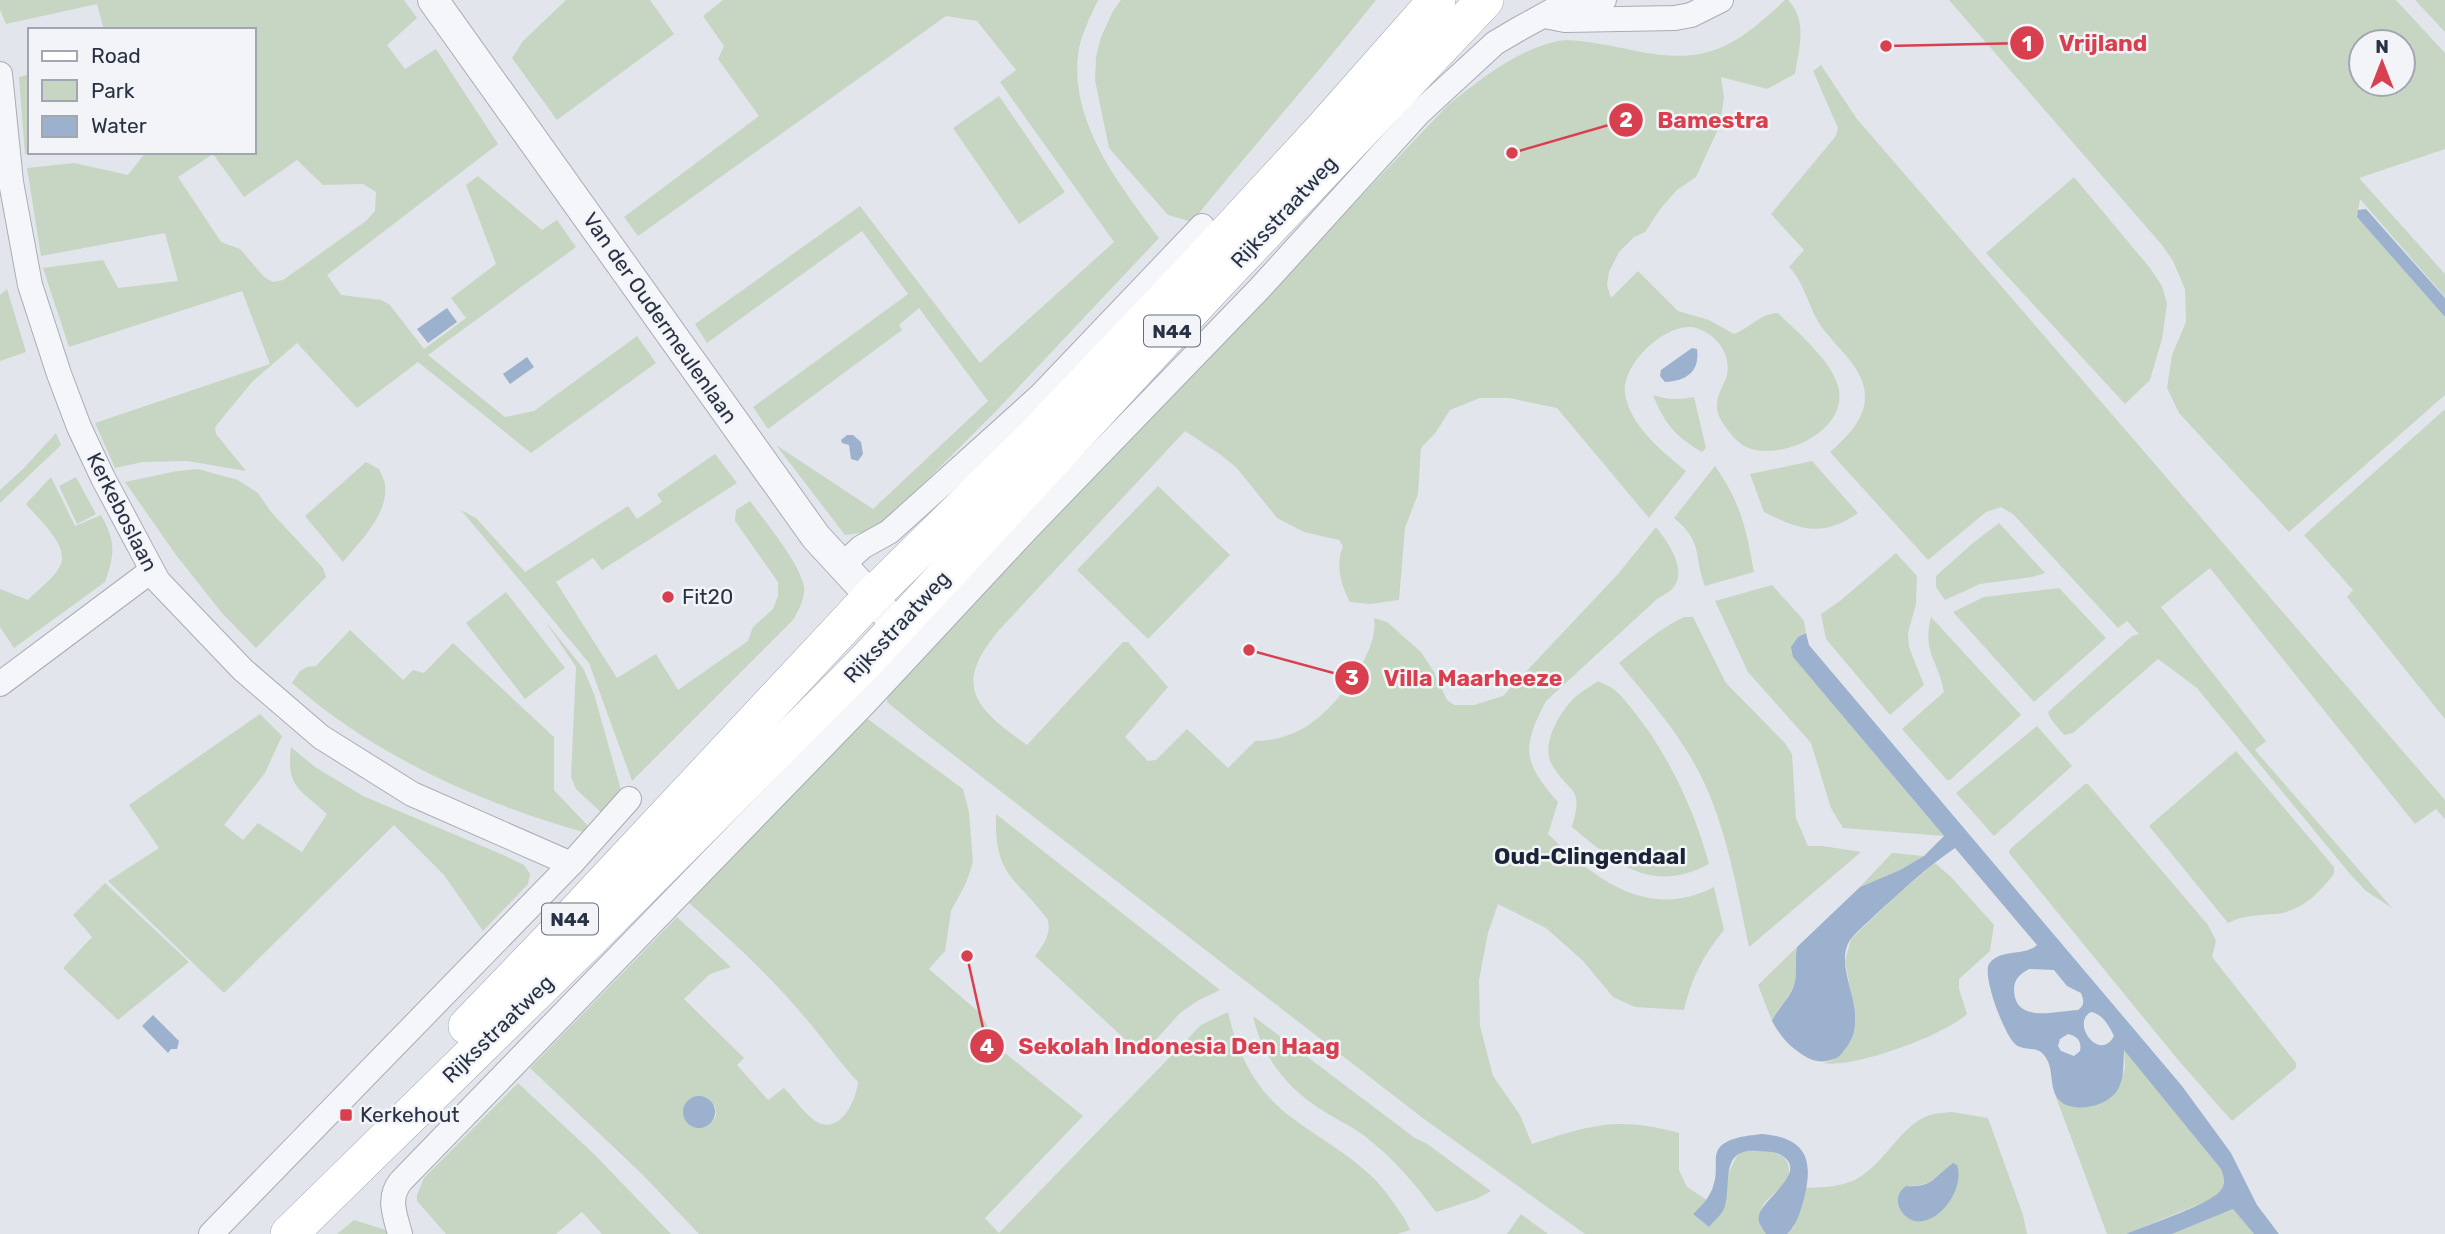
<svg xmlns="http://www.w3.org/2000/svg" width="2445" height="1234" font-family="Rubik,sans-serif">
<style>
.green{fill:#c7d6c3;fill-rule:evenodd}
.water{fill:#9bb1ce;fill-rule:evenodd}
.lines{fill:none;stroke-linecap:round;stroke-linejoin:round}
.minor-casing{stroke:#a7acb6;stroke-width:26}
.tertiary-casing{stroke:#a7acb6;stroke-width:32}
.primary-casing{stroke:#a0a9b8;stroke-width:38}
.minor{stroke:#f5f6f9;stroke-width:24}
.tertiary{stroke:#f5f6f9;stroke-width:30}
.primary{stroke:#fff;stroke-width:37}
.poi-dot{fill:#d83f4f;stroke:#f2f4f8;stroke-width:2.5}
.labels{text-anchor:middle;stroke-width:5;stroke-linejoin:round;paint-order:stroke}
.shield{fill:#f2f4f8;stroke:#656c7b;stroke-width:2}
.shield-label{font-size:19px;font-weight:bold;fill:#293245}
.street-label{font-size:21px;fill:#293245;stroke:#f2f4f8}
.poi-label{font-size:21px;fill:#293245;stroke:#f2f4f8;text-anchor:start}
.neighbourhood-label{font-size:23px;font-weight:bold;fill:#1b2336;stroke:#f2f4f8}
.leader{fill:none;stroke:#d83f4f;stroke-width:2.5}
.callout-dot{fill:#d83f4f;stroke:#f2f4f8;stroke-width:2.5}
.mark-label{font-size:21px;text-anchor:middle;font-weight:bold;fill:#fff}
.callout-label{font-size:23px;text-anchor:middle;font-weight:bold;fill:#d83f4f;stroke:#f2f4f8;stroke-width:5;stroke-linejoin:round;paint-order:stroke}
</style>
<rect width="100%" height="100%" fill="#e2e5eb"/>
<g class="green">
<path d="M0 0H404L417 18 387 45 405 69 436 49 498 144 327 275 341 295 381 300 390 305 424 349 466 318 451 298 496 264 466 185 478 176 542 230 557 220 576 247 428 355 505 417 534 411 637 336 656 363 531 453 418 362 357 408 297 343 252 382 215 427 216 434 246 471 187 461 143 462 115 468 95 423 270 364 242 291 69 347 43 268 103 260 118 288 178 281 165 233 41 256 27 168 74 163 128 175 146 152H254V30H104L97 4 6 24 0 10ZM213 154 244 197 297 160 323 185 363 184 376 192 375 211 366 221 283 280 273 282 264 277 240 249 221 242 178 177Z"/>
<polygon points="566,0 650,0 674,34 557,120 512,58 523,41"/>
<path d="M723 0H1098C1090 18 1080 36 1078 55 1070 124 1121 187 1159 238L996 411 876 531 845 535 776 445 873 509 988 401 919 308 899 325 902 330 768 429 753 407 908 294 862 231 707 343 695 324 860 206 980 363 1114 242 1000 82 1016 70 977 21 946 16 638 236 624 217 759 116 718 59 724 46 703 16Z"/>
<path d="M1121 0H1376C1316 76 1252 147 1192 222L1168 215 1109 148 1095 80 1096 57 1101 37 1113 11Z"/>
<path d="M1785 0H1788C1808 21 1799 48 1795 74L1767 89 1721 77 1724 97 1720 125 1696 177 1677 190 1661 208 1645 232 1634 237 1619 252 1609 272 1607 285 1611 298 1638 271 1678 311 1709 320 1734 334C1750 328 1761 313 1778 313 1797 332 1831 360 1838 386 1851 430 1780 463 1746 447 1740 444 1734 438 1730 433 1724 425 1716 415 1717 405 1717 394 1724 385 1727 375 1731 355 1718 336 1699 329 1670 317 1621 364 1625 393 1629 425 1663 452 1686 471L1649 518 1557 408 1509 398H1480L1450 410 1436 432 1421 448 1418 494 1405 528 1399 600 1370 604 1350 602C1341 585 1335 565 1343 546L1339 540 1304 532 1277 518 1236 467 1221 455 1185 431 999 630C952 686 975 708 1027 745L1123 642H1128L1168 687 1125 737 1148 761 1156 760 1187 729 1228 768 1255 741C1273 741 1291 736 1307 726 1335 709 1380 652 1374 618L1387 622 1421 652 1434 672 1447 700 1454 705H1474L1503 696 1618 574 1656 527C1668 542 1689 571 1672 589 1668 593 1662 596 1657 599L1546 701C1521 749 1523 762 1558 802L1548 834C1595 879 1648 921 1714 887L1724 930C1703 956 1692 977 1684 1010L1635 1007 1613 997 1583 961 1546 928 1498 904 1488 933 1479 980 1480 1026 1493 1076 1520 1115 1532 1144C1590 1125 1618 1116 1679 1133V1170L1687 1187 1707 1200 1693 1214 1709 1227C1714 1214 1732 1157 1740 1153 1748 1148 1763 1151 1772 1152 1781 1154 1789 1160 1789 1169 1791 1187 1767 1194 1762 1208 1760 1213 1761 1220 1760 1225L1766 1234H1585L1424 1119 920 729 887 702 888 693 1448 105C1481 79 1516 50 1558 41 1572 38 1606 45 1622 48 1700 66 1728 54 1785 0Z"/>
<path d="M1949 0H2396L2445 53V149L2359 178 2445 274V297L2360 199 2357 217 2445 317V395L2289 532 2179 413 2167 388 2172 355 2186 322 2185 289 2173 261 2162 245ZM2361 42H2403V84H2361Z"/>
<polygon points="2415,0 2445,0 2445,32"/>
<path d="M1821 65 1857 119 2445 800V819L2436 809 2415 824 2210 568 2161 607 2266 741 2255 750 2392 908 2366 891 2350 874 2197 688 2158 659 2073 733 2064 735 2050 718 2048 712 2132 636 2139 634 2127 621 2118 628 2013 514 2001 507 1986 512 1928 560 1830 452C1856 429 1878 404 1856 369 1846 353 1830 340 1819 323 1808 305 1804 282 1789 267L1804 250 1771 214 1836 136 1838 128 1813 71Z"/>
<polygon points="30,74 30,152 39,152 25,154 19,77"/>
<polygon points="999,96 1065,192 1019,224 953,128"/>
<polygon points="2074,177 2150,268 2162,286 2167,304 2162,339 2150,380 2125,404 1986,253"/>
<polygon points="7,289 26,352 0,361 0,295"/>
<path d="M1653 395C1667 400 1679 400 1694 397L1706 448 1702 452C1676 437 1664 423 1653 395Z"/>
<polygon points="2444,410 2445,411 2445,719 2347,597 2353,590 2304,535"/>
<polygon points="56,433 61,445 0,503 0,490 23,469"/>
<path d="M715 454 737 483 602 570 593 558 556 582 617 678 656 654 678 690 748 641 753 627 773 609 778 596V582L735 521 736 510 750 501C764 520 801 565 804 587 805 599 799 608 794 619L632 781 589 663 461 510 476 518 525 572 628 506 637 519 662 502 657 494Z"/>
<path d="M1812 461 1858 513C1822 538 1800 530 1764 512L1750 474Z"/>
<path d="M366 462 379 469C381 474 384 479 385 484 389 514 360 541 343 562L305 516Z"/>
<path d="M1715 466C1741 503 1746 528 1754 572L1705 586C1693 555 1704 543 1674 518Z"/>
<polygon points="198,469 238,480 258,493 271,512 323,568 326,577 256,648 222,613 176,555 125,482 177,471"/>
<path d="M51 477 75 526 101 515C116 542 115 553 105 582L14 648 0 627V589L28 600C37 590 52 580 59 568 72 547 39 520 26 504Z"/>
<polygon points="76,477 96,514 77,524 59,486"/>
<polygon points="1158,486 1230,555 1148,639 1077,570"/>
<polygon points="1999,523 2045,573 2032,577 1980,584 1945,600 1936,587 1936,576 1973,543"/>
<polygon points="1896,553 1917,576 1916,604 1908,633 1909,647 1924,685 1890,715 1826,639 1821,614 1840,601"/>
<polygon points="1772,585 1800,616 1804,621 1806,633 1798,637 1793,657 1944,836 1843,828 1831,808 1811,743 1748,672 1715,601"/>
<polygon points="2059,588 2106,638 2034,702 1953,612 1984,597"/>
<polygon points="506,592 565,668 525,699 466,623"/>
<path d="M1684 617H1693L1726 683 1785 743 1792 754 1796 818 1808 846H1823L1861 852 1749 947C1737 890 1727 829 1701 776 1680 734 1649 699 1619 663 1640 646 1660 628 1684 617Z"/>
<path d="M1931 617 2021 715 1950 780H1947L1902 729 1944 692C1938 659 1922 653 1931 617Z"/>
<polygon points="545,621 583,668 594,694 623,797 605,816 576,789 571,777 576,667"/>
<path d="M350 630 403 680 413 670 424 673 453 643 554 737V790L588 826 583 832C478 802 375 756 292 683L300 671 307 667 316 666Z"/>
<path d="M1598 681C1604 684 1612 687 1617 692 1622 696 1627 703 1631 708 1667 751 1695 811 1709 864 1652 895 1615 863 1572 827 1584 785 1570 795 1552 765 1540 744 1560 712 1575 697 1582 691 1591 686 1598 681Z"/>
<path d="M260 714 282 736 265 773 224 825 243 840 258 823 302 852 327 814C300 789 286 788 291 747L315 767 363 796 501 854 524 865 530 874 528 884 483 931 444 875 394 825 224 993 108 881 159 848 129 805Z"/>
<path d="M865 717 963 789 969 812 973 862 966 883 951 911 945 951 929 969 981 1014 999 1048 1083 1116 985 1218 999 1233 1201 1025 1228 1012C1238 1057 1257 1093 1295 1120 1319 1138 1347 1153 1369 1174 1384 1187 1395 1205 1406 1221L1410 1230 1397 1234H699L642 1174 530 1068 677 917 731 967 710 974 684 999 744 1058 737 1065 768 1100 784 1088C794 1098 802 1111 814 1120 839 1138 856 1101 858 1082 837 1059 822 1037 802 1014 768 974 728 937 689 903ZM689 1101 715 1106 716 1116 712 1122 683 1116 685 1106Z"/>
<polygon points="2037,726 2072,766 1994,836 1956,793"/>
<path d="M2236 751 2334 867V874C2319 893 2302 911 2276 914 2259 915 2244 915 2228 923L2149 826Z"/>
<polygon points="2085,784 2088,784 2208,925 2216,941 2212,957 2296,1063 2296,1068 2232,1121 2179,1061 2009,853 2010,849"/>
<path d="M996 814 1220 990 1199 1000 1180 1013 1142 1055 1035 956C1044 944 1051 935 1048 920 1016 876 994 878 996 814Z"/>
<polygon points="1892,853 1924,856 1900,870 1860,887"/>
<path d="M1935 863 1952 878 1994 925 1990 951 1959 979V989L1967 1014C1945 1035 1853 1069 1823 1063L1833 1060 1854 1032 1856 1019 1845 961 1851 939 1898 894Z"/>
<polygon points="105,883 189,962 118,1020 63,968 92,937 73,915"/>
<path d="M1797 947C1795 958 1797 970 1795 981 1792 996 1778 1007 1772 1021L1758 985Z"/>
<path d="M1253 1016 1415 1138 1426 1143 1491 1191 1476 1199 1436 1212C1415 1184 1394 1159 1366 1137 1353 1127 1339 1121 1325 1112 1289 1090 1262 1058 1253 1016Z"/>
<polygon points="2124,1049 2221,1169 2225,1178 2223,1186 2220,1193 2207,1201 2126,1234 2107,1234 2053,1089 2059,1100 2117,1091 2125,1068"/>
<polygon points="518,1083 594,1154 671,1234 602,1234 582,1212 556,1234 446,1234 417,1201 417,1195 424,1178"/>
<path d="M1952 1112 1988 1118 2023 1215 2027 1234H1787L1794 1227 1806 1188C1824 1187 1845 1187 1860 1177 1886 1161 1902 1124 1930 1115 1936 1113 1945 1113 1952 1112ZM1945 1169 1914 1220 1906 1186C1925 1187 1932 1182 1945 1169Z"/>
<polygon points="2233,1209 2254,1234 2172,1234"/>
<polygon points="1521,1214 1548,1234 1507,1234"/>
<polygon points="354,1220 386,1230 388,1234 337,1234"/>
</g>
<g class="water">
<polygon points="2366,209 2445,298 2445,317 2357,217 2358,210"/>
<polygon points="447,308 457,322 428,343 417,329"/>
<path d="M1692 348 1697 349C1700 372 1686 381 1665 382L1660 376 1661 370Z"/>
<polygon points="527,357 534,367 510,384 503,374"/>
<polygon points="847,435 853,435 861,442 863,454 858,461 851,459 849,445 842,443 841,440"/>
<path d="M1806 633 1809 645 2182 1086 2231 1153 2257 1205 2279 1234H2254L2233 1209 2172 1234H2126C2144 1226 2212 1204 2221 1190 2226 1183 2224 1176 2221 1169L2124 1050C2123 1063 2125 1078 2117 1091 2106 1107 2073 1114 2059 1100 2048 1087 2055 1068 2044 1055 2036 1045 2024 1052 2015 1044 2004 1034 1982 976 1989 964 2000 948 2024 957 2037 945L1955 848C1926 868 1899 893 1873 917 1866 924 1856 932 1850 940 1831 970 1873 1013 1846 1048 1842 1053 1840 1057 1834 1059 1821 1064 1811 1061 1800 1053 1787 1044 1779 1034 1772 1021 1778 1007 1793 996 1795 981 1797 970 1795 958 1797 947L1860 887 1900 870 1924 856 1944 836 1793 657 1791 647 1798 637ZM2029 969 2054 970 2067 986 2081 993C2084 1001 2085 1005 2078 1010 2055 1011 2015 1024 2014 990 2014 979 2020 974 2029 969ZM2091 1012C2103 1014 2109 1026 2114 1036 2100 1063 2070 1023 2091 1012ZM2068 1034C2077 1036 2082 1041 2080 1051L2074 1056 2061 1051 2058 1046 2060 1039Z"/>
<polygon points="153,1015 179,1041 177,1049 171,1049 168,1053 142,1026"/>
<circle cx="699" cy="1112" r="16"/>
<path d="M1762 1134C1806 1138 1814 1159 1804 1199 1800 1212 1797 1225 1787 1234H1766C1762 1228 1757 1222 1759 1215 1763 1198 1812 1170 1779 1154 1772 1151 1765 1152 1758 1151 1719 1148 1732 1182 1725 1206 1723 1214 1714 1221 1709 1227L1693 1214C1702 1205 1711 1197 1714 1183 1717 1174 1715 1165 1716 1156 1719 1137 1747 1136 1762 1134Z"/>
<path d="M1953 1163 1957 1165C1964 1186 1945 1217 1923 1221 1905 1225 1887 1199 1906 1186 1932 1188 1934 1177 1953 1163Z"/>
</g>
<g class="lines">
<defs>
<g id="minor">
<polyline points="1545,16 1565,20 1675,18 1691,15 1721,0"/>
<polyline points="0,74 11,182 30,285 59,374 79,427 103,478 158,581 243,670 321,737 412,794 571,864"/>
<polyline points="841,566 862,547 889,532 1040,396 1202,226"/>
<polyline points="0,684 151,571"/>
<polyline points="211,1234 571,864 629,799"/>
<path d="M400 1234C395 1215 387 1198 401 1181L866 702 1028 528 1260 288 1419 113 1495 43 1517 30 1566 3 1604 0"/>
</g>
<polyline id="tertiary" points="433,0 816,537 898,626"/>
<g id="primary">
<polyline points="467,1026 571,918 870,598 1035,436 1194,269 1324,128 1437,0"/>
<polyline points="289,1234 587,942 865,662 1212,288 1485,0"/>
</g>
</defs>
<use href="#minor" class="minor-casing"/>
<use href="#tertiary" class="tertiary-casing"/>
<use href="#primary" class="primary-casing"/>
<use href="#minor" class="minor"/>
<use href="#tertiary" class="tertiary"/>
<use href="#primary" class="primary"/>
</g>
<g class="poi-dot">
<circle cx="668" cy="597" r="7"/>
<rect x="339" y="1108" width="14" height="14" rx="3.5"/>
</g>
<g class="labels">
<g class="shield">
<rect x="1144" y="315.5" width="56" height="31" rx="5"/>
<rect x="542" y="903.5" width="56" height="31" rx="5"/>
</g>
<g class="shield-label">
<text x="1172" y="338">N44</text>
<text x="570" y="926">N44</text>
</g>
<g class="street-label">
<text transform="translate(1284 212) rotate(-47)" y="7">Rijksstraatweg</text>
<text transform="translate(660 318) rotate(55)" y="7">Van der Oudermeulenlaan</text>
<text transform="translate(122 512) rotate(63)" y="7">Kerkeboslaan</text>
<text transform="translate(897 627) rotate(-47)" y="7">Rijksstraatweg</text>
<text transform="translate(498 1029) rotate(-44)" y="7">Rijksstraatweg</text>
</g>
<g class="poi-label">
<text x="682" y="604">Fit20</text>
<text x="360" y="1122">Kerkehout</text>
</g>
<g class="neighbourhood-label">
<text x="1590" y="864">Oud-Clingendaal</text>
</g>
</g>
<path class="leader" d="M1886 46L2027 43M1512 153L1626 120M1249 650L1352 678M967 956L987 1046"/>
<g class="callout-dot">
<circle cx="1886" cy="46" r="7"/>
<circle cx="1512" cy="153" r="7"/>
<circle cx="1249" cy="650" r="7"/>
<circle cx="967" cy="956" r="7"/>
<circle cx="2027" cy="43" r="18"/>
<circle cx="1626" cy="120" r="18"/>
<circle cx="1352" cy="678" r="18"/>
<circle cx="987" cy="1046" r="18"/>
</g>
<g class="mark-label">
<text x="2027" y="51">1</text>
<text x="1626" y="127">2</text>
<text x="1352" y="685">3</text>
<text x="987" y="1054">4</text>
</g>
<g class="callout-label">
<text x="2103" y="51">Vrijland</text>
<text x="1713" y="128">Bamestra</text>
<text x="1473" y="686">Villa Maarheeze</text>
<text x="1179" y="1054">Sekolah Indonesia Den Haag</text>
</g>
<rect x="28" y="28" width="228" height="126" fill="#f2f4f8" stroke="#a2a6b0" stroke-width="2"/>
<rect x="42" y="51" width="35" height="10" fill="#ffffff" stroke="#a2a6b0" stroke-width="2"/>
<text x="91" y="63" font-size="21" fill="#293245">Road</text>
<rect x="42" y="80" width="35" height="21" fill="#c7d6c3" stroke="#a2a6b0" stroke-width="2"/>
<text x="91" y="98" font-size="21" fill="#293245">Park</text>
<rect x="42" y="116" width="35" height="21" fill="#9bb1ce" stroke="#a2a6b0" stroke-width="2"/>
<text x="91" y="133" font-size="21" fill="#293245">Water</text>
<g transform="translate(2382 63)"><circle r="33" fill="#f2f4f8" stroke="#a2a6b0" stroke-width="2"/>
<path d="M0-5L12 26L0 18L-12 26Z" fill="#d83f4f"/>
<text y="-10" font-size="19" font-weight="bold" text-anchor="middle" fill="#293245">N</text>
</g>
</svg>
